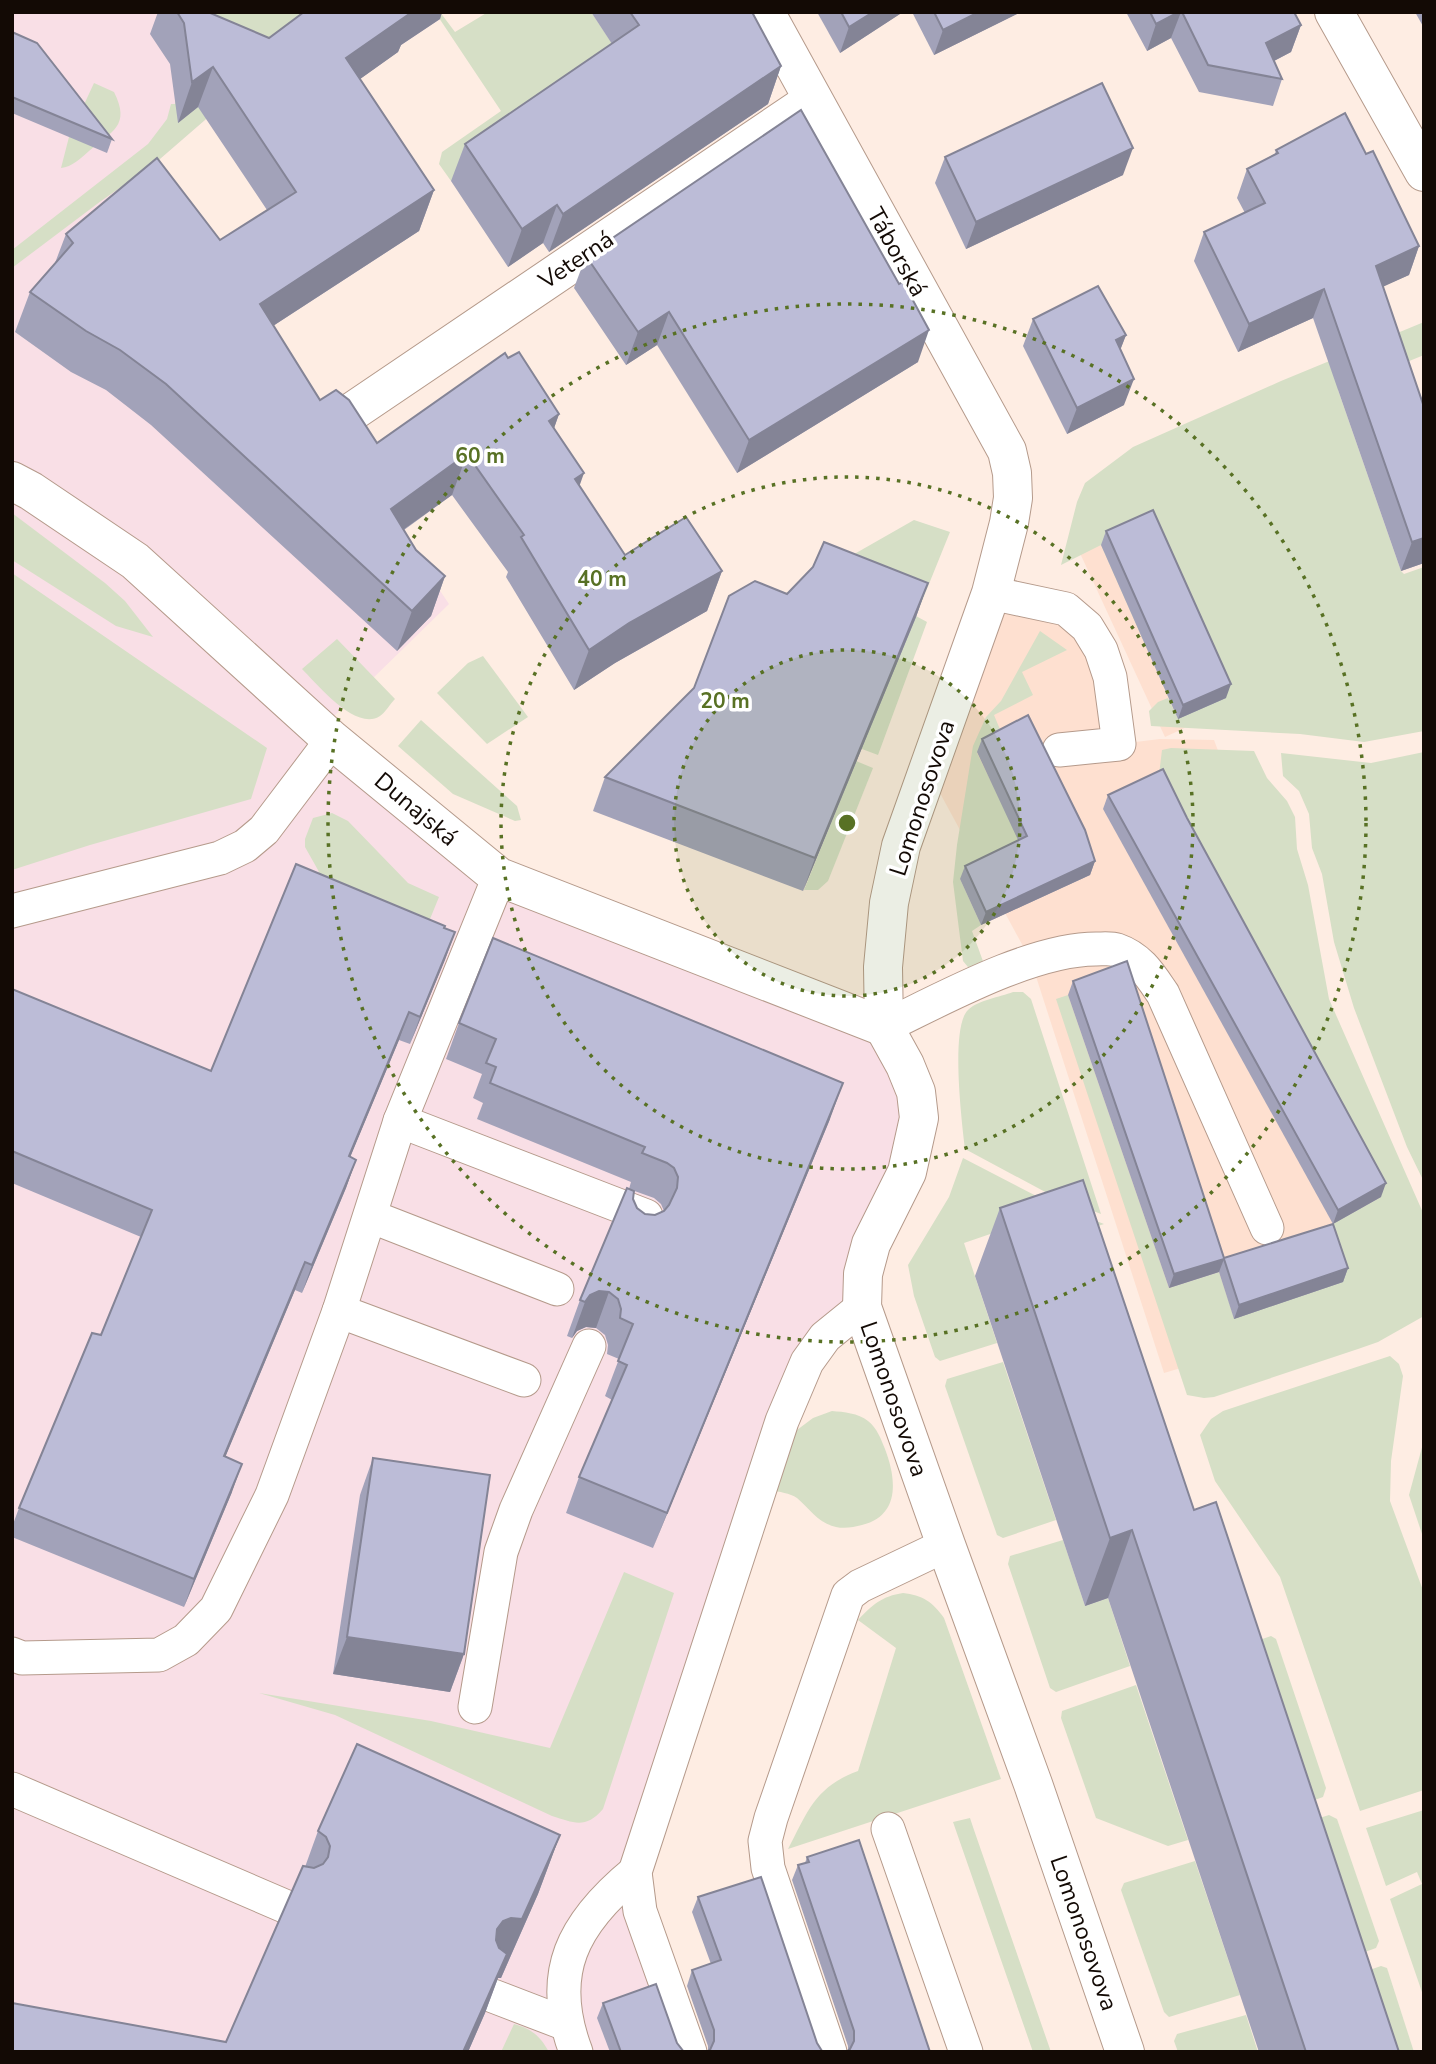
<svg xmlns="http://www.w3.org/2000/svg" width="1436" height="2064" font-family="'Nunito Sans',sans-serif">
<style>
.commercial{fill:#f9dfe6}
.built{fill:#fee0d0}
.green{fill:#d6dfc6}
.lines{fill:none;stroke-linecap:round;stroke-linejoin:round}
.service-casing{stroke:#b59a8b;stroke-width:35}
.minor-casing{stroke:#b59a8b;stroke-width:40}
.service{stroke:#fff;stroke-width:33}
.minor{stroke:#fff;stroke-width:38}
.wall{fill:#a2a2b9}
.shaded-wall{fill:#848496}
.building{fill:#bcbcd7;stroke:#848496;stroke-width:2}
.ring{fill:none;stroke:#587124;stroke-width:3.5;stroke-dasharray:3.5 7}
.labels{text-anchor:middle;stroke-width:7;stroke-linejoin:round;paint-order:stroke}
.street-label{font-size:24px;fill:#130a05;stroke:#fff}
.centre{fill:#587124;stroke:#fff;stroke-width:3.5}
.ring-label{font-size:21px;text-anchor:middle;font-weight:bold;fill:#587124;stroke:#fff;stroke-width:7;stroke-linejoin:round;paint-order:stroke}
</style>
<rect width="100%" height="100%" fill="#feede3"/>
<polygon class="commercial" points="12,12 176,12 235,94 153,165 449,604 326,724 499,877 884,1027 916,1092 863,1274 825,1337 635,1872 690,2052 12,2052"/>
<g class="built">
<polygon points="1183,503 1269,689 1165,737 1079,551"/>
<polygon points="991,593 1087,627 1119,744 1160,739 1214,740 1423,1296 1164,1373 1031,961 928,771"/>
</g>
<g class="green">
<polygon points="176,12 342,12 235,94 153,165 101,201 12,268 12,250 148,144 167,119 171,104 175,104"/>
<polygon points="435,12 440,12 455,32 488,12 591,12 625,63 451,181 439,164 442,152 501,111"/>
<path d="M94 83 114 92C131 126 112 131 89 151 81 158 72 167 61 168L69 137Z"/>
<polygon points="1424,322 1424,355 1338,390 1401,571 1404,574 1424,567 1424,731 1364,742 1300,734 1151,726 1149,711 1158,702 1168,698 1178,719 1101,545 1061,565 1077,502 1085,483 1133,447 1281,381"/>
<polygon points="12,513 105,583 125,601 153,637 116,626 12,560"/>
<polygon points="914,520 950,532 916,616 927,622 878,755 862,749 821,573"/>
<polygon points="12,573 267,748 251,799 90,845 12,870"/>
<polygon points="1040,631 1067,650 1022,672 1033,695 994,715 1004,739 977,753 1024,849 960,879 981,925 972,931 984,964 968,967 963,961 953,882 957,845 973,746 986,717 1001,701"/>
<path d="M337 639 395 699C390 704 385 713 380 716 356 732 317 684 302 669Z"/>
<polygon points="483,656 528,717 487,744 437,693 468,663"/>
<polygon points="421,720 517,806 521,820 515,821 453,794 398,746"/>
<polygon points="1171,748 1254,751 1267,778 1287,801 1295,817 1297,849 1308,885 1329,999 1424,1215 1424,1316 1378,1342 1358,1349 1214,1397 1204,1398 1187,1395 1056,999 1068,995 1169,1288 1219,1272 1234,1318 1328,1238 1334,1223 1381,1197 1158,783 1162,750"/>
<polygon points="1424,752 1424,1182 1407,1147 1354,1008 1334,942 1322,874 1312,848 1309,814 1299,791 1283,776 1281,753 1371,763"/>
<polygon points="856,761 873,768 828,881 818,890 804,890"/>
<polygon points="332,813 348,821 408,883 439,897 421,941 330,903 318,870 305,847 305,839 313,818"/>
<path d="M1013 992H1023L1031 999 1101 1214 1049 1194 965 1149C962 1124 950 1027 968 1010 978 1000 1000 997 1013 992Z"/>
<polygon points="963,1158 1046,1201 1104,1224 1055,1240 1046,1215 964,1243 997,1343 940,1361 935,1357 914,1296 908,1265 949,1197"/>
<polygon points="1390,1356 1399,1364 1403,1376 1391,1461 1390,1501 1424,1593 1424,1790 1360,1811 1280,1577 1215,1481 1200,1435 1211,1419 1223,1411"/>
<polygon points="1003,1362 1056,1520 1003,1538 997,1535 945,1386 947,1379"/>
<path d="M832 1411C844 1412 858 1413 868 1421 877 1428 881 1439 885 1449 896 1478 901 1515 862 1525 854 1527 845 1529 836 1527 818 1523 810 1509 797 1498 790 1493 779 1492 771 1490L797 1430 813 1418Z"/>
<polygon points="1424,1440 1424,1540 1409,1495"/>
<polygon points="1063,1540 1085,1606 1108,1598 1130,1666 1056,1692 1050,1688 1008,1564 1010,1556"/>
<path d="M624 1572 674 1593 603 1809C586 1829 574 1823 552 1816L335 1715 259 1693 431 1721 550 1748Z"/>
<path d="M903 1593C922 1595 933 1602 944 1618L1001 1779 788 1849C808 1811 815 1787 858 1771L896 1648 858 1620C872 1605 882 1596 903 1593Z"/>
<polygon points="1271,1636 1276,1639 1326,1788 1323,1797 1273,1815 1219,1654"/>
<polygon points="1136,1685 1188,1840 1168,1846 1096,1818 1061,1718 1062,1711"/>
<polygon points="1424,1810 1424,1998 1390,1899 1422,1884 1417,1872 1386,1886 1366,1828"/>
<polygon points="1329,1815 1337,1819 1379,1941 1376,1948 1323,1967 1278,1831"/>
<polygon points="970,1818 974,1830 1051,2052 1033,2052 953,1822"/>
<polygon points="1195,1861 1240,1995 1169,2017 1164,2012 1121,1890 1124,1883"/>
<polygon points="1381,1966 1387,1968 1414,2052 1352,2052 1329,1984"/>
<polygon points="1246,2015 1258,2052 1178,2052 1174,2041 1177,2034"/>
<path d="M514 2024C532 2029 540 2036 549 2052H501Z"/>
</g>
<g class="lines">
<defs>
<g id="service">
<polyline points="991,593 1066,609 1087,627 1101,650 1110,677 1119,744 1059,750"/>
<polyline points="12,911 220,858 245,846 264,830 332,740"/>
<path d="M884 1027C942 999 1032 949 1096 949 1103 949 1111 948 1117 950 1140 958 1150 975 1163 994L1267 1228"/>
<polyline points="400,1121 646,1216 639,1232"/>
<polyline points="370,1216 557,1289"/>
<polyline points="339,1311 524,1380"/>
<polyline points="12,1654 22,1658 159,1655 186,1640 216,1609 272,1495 339,1311 400,1121 499,877"/>
<polyline points="475,1707 501,1552 516,1510 589,1346"/>
<polyline points="12,1789 289,1908"/>
<polyline points="888,1829 966,2052"/>
<polyline points="493,1996 566,2024"/>
<path d="M576 2052C546 1973 573 1923 635 1872"/>
<polyline points="690,2052 640,1911 635,1872 782,1421 807,1362 825,1337 862,1307"/>
<polyline points="830,2052 768,1868 765,1841 771,1818 848,1595 860,1586 946,1545"/>
</g>
<g id="minor">
<polyline points="765,12 1007,451 1012,473 1013,498 1009,523 991,593 901,846 889,903 883,967 884,1027 905,1065 916,1092 919,1118 907,1172 871,1244 863,1274 862,1307 946,1545 1033,1784 1125,2052"/>
<polyline points="1334,12 1424,172"/>
<polyline points="340,420 813,100"/>
<polyline points="12,481 31,491 135,561 332,740 499,877 884,1027"/>
</g>
</defs>
<use href="#service" class="service-casing"/>
<use href="#minor" class="minor-casing"/>
<use href="#service" class="service"/>
<use href="#minor" class="minor"/>
</g>
<g class="wall">
<polygon points="158,12 208,12 269,38 304,12 442,12 440,19 401,45 398,52 360,79 434,190 419,231 273,326 320,400 377,443 508,358 559,414 554,428 579,486 625,555 722,571 707,611 615,663 574,690 506,577 508,572 452,495 404,530 416,550 445,576 431,616 397,651 151,425 106,390 71,372 15,332 30,292 55,263 66,234 220,240 267,210 198,107 178,123 170,64 150,34"/>
<polygon points="591,12 752,12 781,66 768,104 549,252 543,243 508,267 451,181 465,144 612,44"/>
<polygon points="817,12 903,12 840,53"/>
<polygon points="912,12 1021,12 934,55"/>
<polygon points="1126,12 1294,12 1301,25 1291,52 1274,61 1282,79 1273,106 1199,92 1171,38 1147,51"/>
<polygon points="1415,12 1424,12 1424,28"/>
<polygon points="12,32 112,139 107,153 12,113"/>
<polygon points="1276,150 1366,154 1419,246 1409,275 1383,286 1424,563 1401,571 1313,318 1238,352 1194,261 1204,232 1245,213 1237,198 1247,169 1275,154"/>
<polygon points="945,157 1123,175 966,249 935,183"/>
<polygon points="586,256 918,362 737,473 657,345 626,365 574,288"/>
<polygon points="1033,319 1126,335 1120,350 1124,405 1067,434 1023,346"/>
<polygon points="1106,531 1226,698 1178,719 1101,545"/>
<polygon points="928,583 916,617 803,891 593,811 605,777 787,594"/>
<polygon points="982,739 1095,861 1090,875 981,925 960,879 965,866 1018,840 977,752"/>
<polygon points="1108,795 1187,818 1381,1197 1333,1224 1103,809"/>
<polygon points="444,928 455,932 410,1044 399,1040 350,1157 356,1160 346,1188 302,1293 295,1290 225,1457 232,1492 184,1607 12,1537 12,1527 19,1508 101,1335 141,1237 12,1183 12,989 211,1071"/>
<polygon points="1073,981 1224,1258 1348,1268 1343,1282 1234,1319 1219,1272 1169,1288 1068,995"/>
<polygon points="459,1023 830,1119 653,1548 566,1513 579,1477 612,1400 605,1396 619,1359 607,1354 608,1345 605,1335 596,1328 586,1327 577,1331 572,1338 567,1336 580,1300 633,1199 637,1208 645,1214 655,1215 664,1211 661,1204 654,1198 629,1189 631,1182 477,1119 483,1103 473,1098 482,1074 446,1059"/>
<polygon points="1000,1208 1194,1510 1399,2052 1259,2052 1108,1598 1085,1606 975,1276"/>
<polygon points="373,1458 464,1654 450,1692 333,1674 360,1495"/>
<polygon points="318,1831 560,1835 538,1894 501,1978 498,1978 485,2013 468,2052 12,2052 226,2042 305,1867"/>
<polygon points="807,1857 930,2052 848,2050 848,2046 792,1880 798,1865 805,1863"/>
<polygon points="698,1897 817,2043 822,2051 708,2050 708,2046 687,1986 692,1970 711,1964 692,1912"/>
<polygon points="603,2003 677,2043 684,2052 610,2052 597,2018"/>
</g>
<g class="shaded-wall">
<polygon points="409,12 442,12 440,19 401,45 398,52 332,99 346,58"/>
<polygon points="873,12 903,12 840,53 849,27"/>
<polygon points="979,12 1021,12 934,55 943,30"/>
<polygon points="1179,12 1181,12 1171,38 1147,51 1156,24"/>
<polygon points="1301,25 1291,52 1257,70 1266,43"/>
<polygon points="781,66 768,104 549,252 563,214"/>
<polygon points="213,67 198,107 178,123 192,82"/>
<polygon points="1133,148 1123,175 966,249 976,222"/>
<polygon points="434,190 419,231 245,344 260,304"/>
<polygon points="557,205 543,243 508,267 522,229"/>
<polygon points="1419,246 1409,275 1365,295 1376,266"/>
<polygon points="1324,289 1313,318 1238,352 1249,324"/>
<polygon points="669,312 657,345 626,365 638,332"/>
<polygon points="929,330 918,362 737,473 749,440"/>
<polygon points="1126,335 1116,361 1116,340"/>
<polygon points="1134,379 1124,405 1067,434 1077,408"/>
<polygon points="559,414 545,454 549,421"/>
<polygon points="467,454 452,495 376,549 391,509"/>
<polygon points="584,473 570,513 575,479"/>
<polygon points="1424,538 1424,563 1401,571 1412,542"/>
<polygon points="722,571 707,611 615,663 574,690 589,650 629,623"/>
<polygon points="445,576 431,616 397,651 412,611"/>
<polygon points="928,583 916,617 803,891 815,858"/>
<polygon points="1231,684 1226,698 1178,719 1183,705"/>
<polygon points="1095,861 1090,875 981,925 986,912"/>
<polygon points="455,932 445,960 410,1044 420,1017"/>
<polygon points="409,1012 399,1040 339,1184 349,1156"/>
<polygon points="843,1083 830,1119 653,1548 667,1513"/>
<polygon points="356,1160 346,1188 302,1293 312,1265"/>
<polygon points="1386,1183 1381,1197 1333,1224 1338,1210"/>
<polygon points="1224,1259 1219,1272 1169,1288 1174,1274"/>
<polygon points="305,1262 295,1290 214,1484 224,1456"/>
<polygon points="1348,1268 1343,1282 1234,1319 1239,1305"/>
<polygon points="599,1291 609,1292 596,1328 586,1327 577,1331 572,1338 585,1302 590,1295"/>
<polygon points="242,1464 232,1492 184,1607 194,1579"/>
<polygon points="1132,1530 1108,1598 1085,1606 1110,1538"/>
<polygon points="347,1637 464,1654 450,1692 333,1674"/>
<polygon points="560,1835 538,1894 501,1978 498,1978 485,2013 468,2052 463,2052 497,1929"/>
</g>
<g class="building">
<polygon points="177,12 208,12 269,38 304,12 412,12 346,58 434,190 260,304 320,400 336,390 349,400 377,443 505,353 508,358 519,352 559,414 549,421 584,473 575,479 625,555 686,517 722,571 629,623 589,650 521,537 524,535 467,454 391,509 416,550 445,576 412,611 166,384 120,350 86,331 30,292 73,243 66,234 157,158 220,240 296,192 213,67 192,82 184,23"/>
<polygon points="630,12 752,12 781,66 563,214 557,205 522,229 465,144 639,25"/>
<polygon points="841,12 873,12 849,27"/>
<polygon points="934,12 979,12 943,30"/>
<polygon points="1150,12 1179,12 1156,24"/>
<polygon points="1182,12 1294,12 1301,25 1266,43 1282,79 1208,65"/>
<polygon points="12,32 37,43 112,139 12,97"/>
<polygon points="1102,83 1133,148 976,222 945,157"/>
<polygon points="801,110 899,284 903,282 929,330 749,440 669,312 638,332 586,256"/>
<polygon points="1345,113 1366,154 1373,151 1419,246 1376,266 1424,407 1424,538 1412,542 1324,289 1249,324 1204,232 1265,203 1247,169 1278,153 1276,150"/>
<polygon points="1098,286 1126,335 1116,340 1134,379 1077,408 1033,319"/>
<polygon points="1153,510 1231,684 1183,705 1106,531"/>
<polygon points="824,542 928,583 815,858 605,777 694,688 729,596 755,581 787,594 813,567"/>
<polygon points="1028,715 1085,830 1095,861 986,912 965,866 1027,836 982,739"/>
<polygon points="1163,769 1187,818 1386,1183 1338,1210 1108,795"/>
<polygon points="296,864 445,926 444,928 455,932 420,1017 409,1012 349,1156 356,1160 312,1265 305,1262 224,1456 242,1464 194,1579 19,1508 92,1333 101,1335 152,1210 12,1151 12,989 211,1071"/>
<polygon points="493,938 843,1083 667,1513 579,1477 627,1365 618,1361 633,1324 620,1318 621,1309 618,1299 609,1292 599,1291 590,1295 585,1302 580,1300 627,1188 634,1191 633,1199 637,1208 645,1214 655,1215 664,1211 669,1205 677,1188 678,1177 674,1168 667,1163 642,1153 645,1147 490,1083 496,1067 486,1063 496,1039 459,1023"/>
<polygon points="1127,961 1224,1258 1333,1224 1348,1268 1239,1305 1224,1259 1174,1274 1073,981"/>
<polygon points="1083,1180 1194,1510 1216,1502 1399,2052 1306,2052 1132,1530 1110,1538 1000,1208"/>
<polygon points="373,1458 490,1475 464,1654 347,1637"/>
<polygon points="357,1744 560,1835 522,1919 511,1918 503,1921 497,1929 496,1940 499,1948 507,1954 463,2052 12,2052 12,2003 226,2042 303,1866 314,1868 323,1864 328,1857 330,1846 326,1837 318,1831"/>
<polygon points="859,1840 930,2052 846,2052 850,2049 854,2041 854,2031 798,1865 809,1862 807,1857"/>
<polygon points="761,1877 817,2043 822,2051 824,2052 706,2052 710,2050 714,2041 714,2030 692,1970 721,1960 698,1897"/>
<polygon points="656,1984 677,2043 684,2052 621,2052 603,2003"/>
</g>
<circle cx="847" cy="823" r="173" fill="#587124" fill-opacity=".12"/>
<g class="ring">
<circle cx="847" cy="823" r="173"/>
<circle cx="847" cy="823" r="346"/>
<circle cx="847" cy="823" r="519"/>
</g>
<g class="labels">
<g class="street-label">
<text transform="translate(897 252) rotate(61)" y="8">Táborská</text>
<text transform="translate(576 260) rotate(-34)" y="8">Veterná</text>
<text transform="translate(922 798) rotate(-72)" y="8">Lomonosovova</text>
<text transform="translate(416 809) rotate(40)" y="8">Dunajská</text>
<text transform="translate(894 1399) rotate(71)" y="8">Lomonosovova</text>
<text transform="translate(1084 1933) rotate(71)" y="8">Lomonosovova</text>
</g>
</g>
<circle cx="847" cy="823" r="10" class="centre"/>
<g class="ring-label">
<text x="480" y="463">60 m</text>
<text x="602" y="586">40 m</text>
<text x="725" y="708">20 m</text>
</g>
<rect width="1436" height="2064" fill="none" stroke="#130a05" stroke-width="28"/>
</svg>
